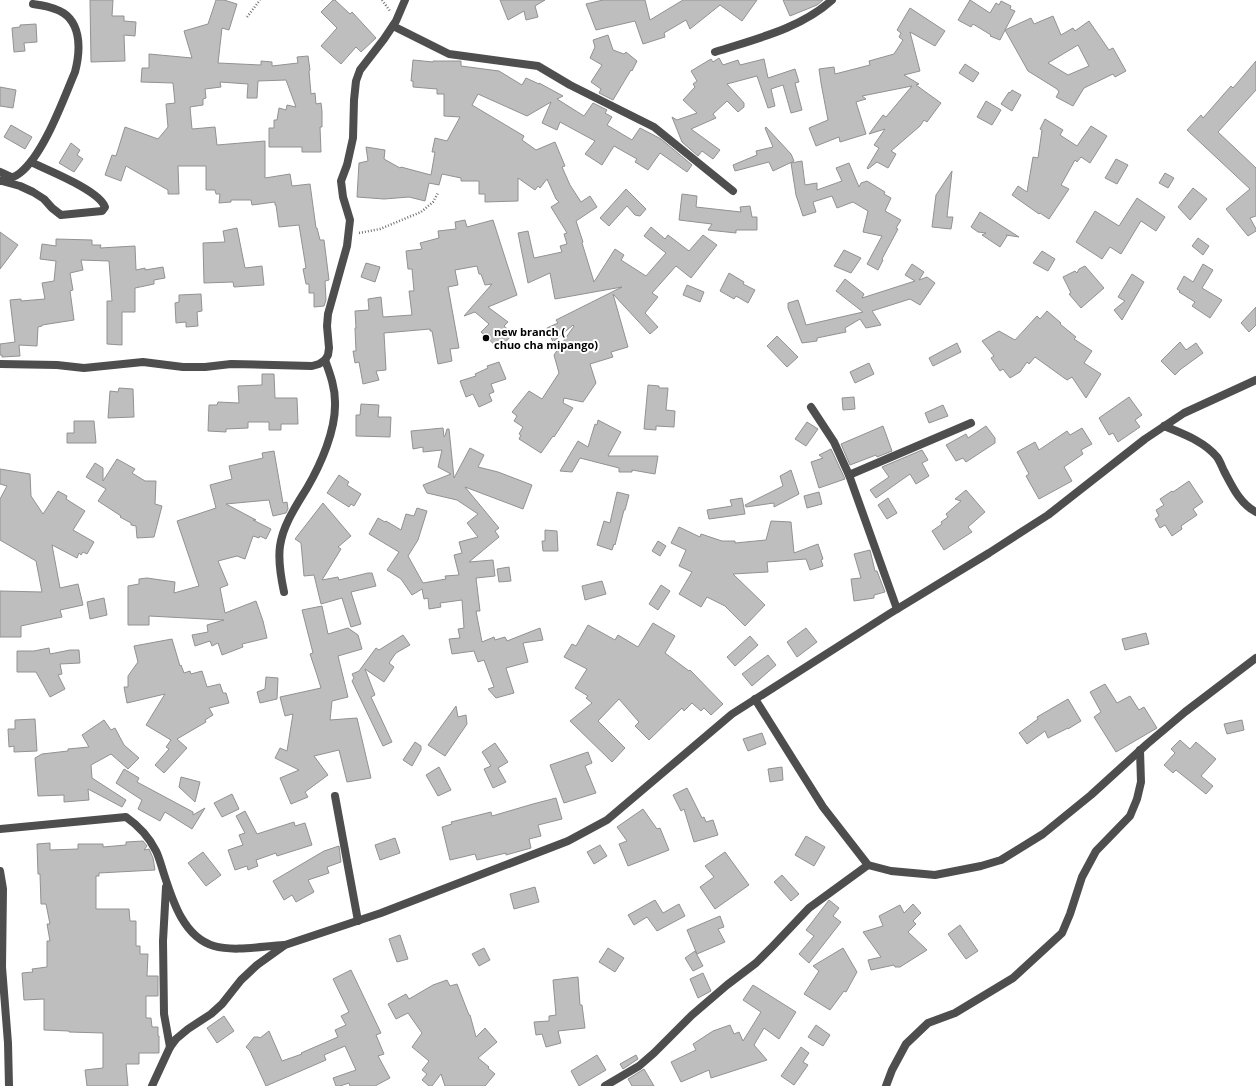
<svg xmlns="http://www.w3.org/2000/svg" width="1256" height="1086" font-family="'Open Sans',sans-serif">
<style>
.building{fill:#bebebe;stroke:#929292;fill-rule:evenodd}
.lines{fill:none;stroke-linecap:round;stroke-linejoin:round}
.path{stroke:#707070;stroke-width:2.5;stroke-dasharray:1 2;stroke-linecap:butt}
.street{stroke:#4e4e4e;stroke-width:8}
.poi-dot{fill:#000;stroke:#fff;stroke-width:1.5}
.labels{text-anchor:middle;stroke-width:4;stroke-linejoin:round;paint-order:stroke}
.poi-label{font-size:11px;font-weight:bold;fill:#000;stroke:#fff;text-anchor:start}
</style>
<rect width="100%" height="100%" fill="#fff"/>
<g class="building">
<polygon points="90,0 113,0 112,16 124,16 124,21 136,22 135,36 124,35 125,61 91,62"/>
<polygon points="216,0 224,0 237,4 229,30 222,28 218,63 261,65 261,61 272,62 272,66 298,63 297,57 308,56 310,70 309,71 311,94 315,93 316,104 321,103 322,111 322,127 320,127 321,152 302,152 302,147 269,147 269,128 274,128 274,120 277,120 279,108 286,110 287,105 296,107 286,80 258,81 257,98 247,98 248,84 220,82 221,87 205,89 206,98 203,99 203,105 190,107 192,129 215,127 217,145 265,141 265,178 290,174 292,186 310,184 316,228 317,228 320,240 324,240 329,280 325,281 326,300 324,306 314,307 314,293 309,293 309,284 306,284 303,269 306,268 299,225 279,227 276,205 275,205 275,202 252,205 251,200 231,200 231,202 219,203 220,194 216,194 215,190 206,190 206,166 178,166 179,194 168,194 168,190 126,166 121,181 105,175 112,155 116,156 125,127 158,139 168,127 166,104 175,103 173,83 141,82 142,68 149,68 149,54 192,58 184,31 208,24"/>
<polygon points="333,0 335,0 350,14 352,12 376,38 361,52 356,47 341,64 321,46 337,28 321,12"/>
<polygon points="500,0 545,0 535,6 538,17 526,20 524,11 508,20"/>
<polygon points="603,0 645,0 650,20 683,0 757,0 742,21 720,5 690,29 686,20 664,33 665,37 643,44 635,21 596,30 586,4"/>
<polygon points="783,0 823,0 817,5 790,16"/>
<path d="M970 0 990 13 996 3 999 5 1001 1 1011 6 1010 9 1015 11 1005 30 1031 18 1034 24 1053 16 1061 35 1073 28 1075 31 1089 21 1109 50 1113 48 1126 71 1115 77 1113 74 1084 88 1073 106 1056 97 1059 92 1057 89 1028 71 1005 30 1000 40 990 36 991 35 973 24 971 27 958 20ZM1078 45 1089 66 1068 75 1048 63Z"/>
<polygon points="910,8 945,31 935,46 910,32 920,71 904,75 919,84 916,85 941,103 927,122 924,120 920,126 891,151 896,154 888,168 877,162 868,169 867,168 879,148 874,145 885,129 869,134 883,115 886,117 912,86 862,96 866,99 856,102 866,134 840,142 839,137 816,146 809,128 828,120 821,83 819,69 834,67 835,74 870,65 869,61 894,54 903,40 899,37 901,33 897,30"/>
<polygon points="36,24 37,42 24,43 25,51 14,52 12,28 20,27 20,25"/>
<polygon points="608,35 613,50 624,54 626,52 637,61 632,71 631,70 613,100 599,93 601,89 591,82 602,65 590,58 595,47 593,40"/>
<polygon points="719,58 723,65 738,60 740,65 764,59 768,78 795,69 799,82 795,83 802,110 791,113 783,85 771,89 775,106 768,108 757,76 727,84 744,103 744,107 738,112 727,101 713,114 716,118 691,129 720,150 713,159 702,151 698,156 682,142 672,117 677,120 697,113 683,100 695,87 693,84 697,81 691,71 711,59 713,62"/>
<polygon points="413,60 433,62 433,61 461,61 461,66 499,71 522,85 526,78 539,84 539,83 563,96 557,99 584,116 593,103 607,110 605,113 612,117 607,125 632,140 640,128 661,139 692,165 687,172 660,153 648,170 635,162 637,159 614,146 602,165 585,154 595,141 560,122 557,130 542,123 551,102 527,116 478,94 472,105 524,136 522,140 536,150 555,142 565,166 562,167 570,185 581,202 590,196 597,207 576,221 583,242 582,243 594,282 615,249 624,255 621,260 646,276 666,253 644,236 651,227 665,239 668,235 689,251 703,235 717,245 691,278 676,266 652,293 658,297 645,313 658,327 650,334 613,294 628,347 611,352 613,357 590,364 596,383 583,402 564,398 563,403 573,408 554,437 553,436 541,453 519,439 521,435 519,434 523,427 514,421 517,416 512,412 529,391 542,399 559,373 554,355 574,326 573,325 553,342 547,328 558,323 556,320 622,287 555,299 550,273 528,283 518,233 528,231 534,258 562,252 560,246 567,244 564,234 567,233 551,207 559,202 556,199 547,179 540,188 538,186 535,190 518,178 518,201 485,202 485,194 479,194 479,181 461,181 461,178 442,174 439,185 429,183 425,201 409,197 384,199 357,197 359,163 368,161 366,147 385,150 384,159 400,168 401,167 431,175 435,152 432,152 435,138 447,141 460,117 444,116 444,94 437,94 437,89 413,87 413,81 411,81"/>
<polygon points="1256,61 1256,90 1218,132 1256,168 1256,216 1250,218 1256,229 1256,231 1248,236 1226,209 1250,189 1187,130 1201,115 1203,118 1231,86 1233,88"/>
<polygon points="965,64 979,73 973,82 959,73"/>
<polygon points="0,87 16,90 13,108 0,106"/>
<polygon points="1012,90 1021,95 1012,111 1001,104 1009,92 1010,93"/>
<polygon points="986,101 1001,110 992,125 977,117"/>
<polygon points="1045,119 1063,130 1060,135 1077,146 1091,126 1107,136 1090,163 1081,157 1077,162 1075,160 1061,185 1069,189 1049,219 1040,213 1039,214 1012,195 1018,186 1027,192 1033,157 1038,158 1042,130 1040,129"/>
<polygon points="11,125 32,137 25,149 4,137"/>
<polygon points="766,127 791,154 794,161 773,171 769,162 735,171 733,165 757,155 756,151 773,147 765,128"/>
<polygon points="71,143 80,150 77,155 83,159 74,172 59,163"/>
<polygon points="1116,159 1128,165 1117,184 1105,178"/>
<polygon points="802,161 805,185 817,183 817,190 842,181 836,168 849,163 859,187 861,183 867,181 885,192 884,194 891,198 885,211 901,220 896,228 898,229 882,259 883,260 878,270 867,264 882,236 863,232 868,211 853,202 837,208 832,196 813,202 816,212 803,216 796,195 791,163"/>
<polygon points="952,171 947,217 953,217 951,229 932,227 936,195"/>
<polygon points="1165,173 1174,178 1168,188 1159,183"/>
<polygon points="1193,188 1207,199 1190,220 1178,207"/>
<polygon points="626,189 646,209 640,216 635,215 627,206 609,226 600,218"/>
<polygon points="682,194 697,196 696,207 741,212 740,207 750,206 752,217 757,217 757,230 736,230 736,233 708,230 712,224 679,220"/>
<polygon points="1137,198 1165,217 1156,231 1141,221 1121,254 1110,247 1102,259 1076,242 1095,211 1119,226"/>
<polygon points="980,212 1005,228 1019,237 1006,235 1007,236 1000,247 982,235 986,233 978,232 971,227"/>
<polygon points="465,220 467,227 493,220 517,295 488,307 508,322 504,326 513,334 499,349 481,332 489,324 475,312 464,316 492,284 485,285 481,274 479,274 477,266 455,270 458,285 448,287 459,348 450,349 452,361 438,364 432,331 430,331 430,329 384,333 386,370 376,371 379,380 363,384 359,362 355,363 353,351 356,351 355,328 356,328 355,311 369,310 368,299 381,297 383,317 412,315 409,291 414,291 412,269 408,269 406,251 422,249 420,243 439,238 438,231 456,229 455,222"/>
<polygon points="237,228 245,268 262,266 264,285 234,287 233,282 204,283 203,243 225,242 223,231"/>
<polygon points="0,232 18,245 0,269"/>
<polygon points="1198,238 1209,246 1203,255 1192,246"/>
<polygon points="56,239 92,240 92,245 101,245 100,248 135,246 136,270 145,268 145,270 163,267 165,278 154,280 154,284 135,288 135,312 122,312 122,345 107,344 107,301 112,301 109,261 81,260 83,270 70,273 73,290 70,291 74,320 42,325 42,326 38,327 37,346 19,345 20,356 2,357 2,355 0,355 0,344 15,342 10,300 21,299 21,301 45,299 42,283 54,281 56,261 40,259 42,244 56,246"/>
<polygon points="844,250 861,258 851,273 834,266"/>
<polygon points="1042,251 1055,259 1048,271 1033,263"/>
<polygon points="366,263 380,267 375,282 361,277"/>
<polygon points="912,264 924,272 919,280 927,277 935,283 920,305 910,299 872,311 881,325 866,328 860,319 845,328 846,332 817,338 817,341 802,343 788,308 788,303 798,300 806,325 863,312 836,291 845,279 864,294 862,298 915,281 905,275"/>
<polygon points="1203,264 1213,270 1202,288 1222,300 1210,318 1192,306 1195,302 1179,292 1180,291 1177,289 1184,276 1193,282"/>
<polygon points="1085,266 1104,288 1081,308 1069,294 1071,293 1063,277 1075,271 1077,273 1079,269"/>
<polygon points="729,273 744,282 743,284 755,290 748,303 736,296 734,299 720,291"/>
<polygon points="1132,274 1144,282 1122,320 1114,310 1125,301 1118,297"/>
<polygon points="687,285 704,292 700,302 683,295"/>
<polygon points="201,294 202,311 197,312 198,326 186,327 186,322 176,323 175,303 179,302 179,295"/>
<polygon points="1256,307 1256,325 1249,332 1241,323"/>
<polygon points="1047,311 1061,323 1060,324 1076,337 1074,339 1092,351 1084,363 1101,374 1086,398 1072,377 1067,380 1035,357 1029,364 1027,362 1020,372 1010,378 1003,369 1000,371 991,358 994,356 982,341 999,331 1015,340 1037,316 1040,319"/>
<polygon points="777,336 798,357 787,367 767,346"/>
<polygon points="1180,342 1186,350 1196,343 1203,353 1181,369 1175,375 1161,361"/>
<polygon points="957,343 961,352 933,366 929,358"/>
<polygon points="499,362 506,379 491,384 494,392 489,394 492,401 479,407 473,394 466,397 460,381 476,376 475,374 488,368 487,366"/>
<polygon points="869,363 874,374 855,383 850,372"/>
<polygon points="262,374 274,374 275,398 297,398 298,424 281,424 281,430 269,430 269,422 248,422 248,428 226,429 226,432 208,431 209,405 217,405 218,402 239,403 238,386 262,385"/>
<polygon points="648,385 659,386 659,388 668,388 666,410 675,411 674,427 656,426 656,430 644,429"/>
<polygon points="119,388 133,389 134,417 108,418 110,391 118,392"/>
<polygon points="854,397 855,409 843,410 842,398"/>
<polygon points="1129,397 1142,415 1135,420 1140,427 1118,442 1113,433 1109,435 1099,418"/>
<polygon points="361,404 379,405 378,417 391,417 390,437 356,436 356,415 360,415"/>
<polygon points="943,405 948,416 929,423 925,413"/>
<polygon points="598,420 621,432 608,456 658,456 655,474 632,470 632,472 619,472 619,468 580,458 572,472 560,471 578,441 588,447 595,424 597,425"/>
<polygon points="74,421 94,421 96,443 67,443 67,433 74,433"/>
<polygon points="807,422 818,429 806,446 795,439"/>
<polygon points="883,426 892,451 877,457 876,455 850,465 841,444"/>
<polygon points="986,426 995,438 995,443 966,462 963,458 956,461 946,445 966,434 968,438"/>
<polygon points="443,428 444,437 445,436 447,429 449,429 454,478 470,448 484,455 478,467 498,472 532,485 523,509 465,487 499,528 495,531 499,537 469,562 493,560 495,576 476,578 480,611 476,611 482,642 494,637 495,640 505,637 507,641 540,628 543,640 523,643 528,662 506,668 514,693 496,698 488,689 494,687 484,660 478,662 474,651 452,654 449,639 460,638 458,629 464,628 462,600 440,603 441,607 429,609 428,598 424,599 422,589 412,595 401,579 387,570 399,552 369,534 378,518 385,522 386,521 401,530 406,514 414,516 417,508 427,511 418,540 408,556 423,583 446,579 445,576 459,575 454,555 462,553 459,542 478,537 467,523 478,514 457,500 427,493 423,485 451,474 438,467 442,450 423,452 423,447 413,449 411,431"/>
<polygon points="1082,428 1092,444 1081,450 1083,454 1064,467 1072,481 1039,499 1026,476 1029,474 1017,452 1035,442 1039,450 1067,431 1070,435"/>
<polygon points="831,449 845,479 819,488 811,462 823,458 819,455"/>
<polygon points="922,450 928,460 922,463 929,476 916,484 910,474 876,498 870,490 889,477 882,467"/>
<polygon points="274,451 283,503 287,502 288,509 286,513 273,516 269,500 226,504 256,520 253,520 271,529 266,539 260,536 259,538 253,536 245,559 237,556 218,561 228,585 220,588 225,613 256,601 263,621 267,638 242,644 243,647 222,655 218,643 212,646 210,641 195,646 192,635 208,632 207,625 224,620 149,616 149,625 128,625 128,586 139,584 139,579 147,578 175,582 174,593 199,586 177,521 216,508 210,485 232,479 229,466 263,458 262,453"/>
<polygon points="117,459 135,469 132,473 145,481 156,481 155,504 162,506 154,537 137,538 136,526 131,525 131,523 120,517 121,516 98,501 106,489 86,477 95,463 103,468 103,481"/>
<polygon points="0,469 30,474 31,496 43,514 58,491 67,496 66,499 85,511 73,530 94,542 87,554 83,552 81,555 79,553 77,558 52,545 60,588 78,584 83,605 60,610 62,617 21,626 21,637 0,637 0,591 42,592 36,561 0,540 0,499 7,486 0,484"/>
<polygon points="791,470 799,494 774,507 774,503 746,507 745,505 783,486 780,476"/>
<polygon points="339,475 349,482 347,485 361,494 354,506 351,504 349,507 327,493"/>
<polygon points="1189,481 1203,502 1193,509 1197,515 1181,526 1182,529 1172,536 1165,525 1160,528 1155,519 1159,516 1156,510 1164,505 1160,499 1172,491 1173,492"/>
<polygon points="966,490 985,512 968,527 972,532 944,550 932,531 942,524 941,522 948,517 946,514 961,501 955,499"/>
<polygon points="617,492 629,495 625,510 624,510 615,545 614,544 612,550 597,545 604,521 610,523"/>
<polygon points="819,492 822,504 807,508 804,496"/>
<polygon points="742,498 745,514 709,519 707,510 732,506 730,500"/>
<polygon points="888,498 897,513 887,519 878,505"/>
<polygon points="323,503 351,536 338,547 341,549 322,580 338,577 339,580 368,573 372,573 376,586 351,592 361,624 351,627 342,598 321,604 314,575 304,576 301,543 295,539"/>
<polygon points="771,521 791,522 794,553 818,544 823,559 821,560 823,566 810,570 806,559 767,562 768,572 733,574 765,605 745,626 725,606 707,597 701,607 679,594 692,572 679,566 686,550 671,543 679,527 700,537 701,534 722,541 735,541 735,543 766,540"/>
<polygon points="545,530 557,531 558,551 543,551 542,541 545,541"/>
<polygon points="658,541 666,546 660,556 652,551"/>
<polygon points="870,550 875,571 877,571 885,592 874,595 874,598 854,601 851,579 861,578 854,554"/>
<polygon points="509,567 511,581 499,582 497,569"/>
<polygon points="602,581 606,594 585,600 582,586"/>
<polygon points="661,585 670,591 658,610 649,604"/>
<polygon points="104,598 107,615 90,619 87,602"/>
<polygon points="322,606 328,634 348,628 358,635 362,649 338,656 348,697 332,701 330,720 357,718 371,778 347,782 339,750 314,756 328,775 305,792 308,797 291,804 280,778 299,770 275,758 280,748 287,751 293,714 285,716 280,697 321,688 317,675 310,654 313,653 302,610"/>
<polygon points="653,623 675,636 665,653 689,671 690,670 723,704 711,715 704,708 701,711 692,703 684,711 682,708 649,740 635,726 639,722 619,699 598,721 625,748 612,762 570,721 592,703 586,698 588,696 575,688 587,669 564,657 572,644 576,646 588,625 615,640 618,635 638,647"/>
<polygon points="806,628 817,642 797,657 787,642"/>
<polygon points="1146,633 1149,644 1125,650 1122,639"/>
<polygon points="403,635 410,645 396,653 389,663 394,667 384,682 365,669 375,695 371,697 392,742 383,746 352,681 354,678 352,674 359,671 376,648 379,650"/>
<polygon points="750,636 758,645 735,666 727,657"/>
<polygon points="172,639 180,666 181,665 184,673 190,671 191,674 202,671 207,687 220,684 223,693 226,693 229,703 209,708 213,715 205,720 206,722 177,739 187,748 164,773 155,765 169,749 166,747 171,740 146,725 165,694 127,703 124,687 128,687 128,676 138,662 134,646"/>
<polygon points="49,648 50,654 70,650 79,650 80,663 60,664 62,674 58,675 65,689 50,697 36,672 17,672 17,651 34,651"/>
<polygon points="768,655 776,665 752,686 742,674"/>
<polygon points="266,677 278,678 277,699 260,703 257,692 265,689"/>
<polygon points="1105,684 1117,703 1130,696 1139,710 1144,707 1157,728 1116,752 1094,717 1101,712 1090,692"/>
<polygon points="1068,699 1081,721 1068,729 1068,728 1048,738 1045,731 1027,744 1019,733 1038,719 1037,717"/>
<polygon points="456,706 458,717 466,715 467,724 445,756 428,745"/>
<polygon points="35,719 37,751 14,752 14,746 9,747 8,729 15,729 15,720"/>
<polygon points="104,720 111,730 115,728 124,745 139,758 128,769 111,754 91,765 92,778 126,800 122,807 88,789 89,800 64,802 64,795 38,796 35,758 42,754 68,751 68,749 89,747 82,735"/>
<polygon points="1242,720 1244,730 1227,734 1224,724"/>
<polygon points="762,733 766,744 748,751 743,739"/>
<polygon points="1180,740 1190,749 1196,742 1216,759 1201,776 1213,786 1206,794 1176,770 1173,773 1164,765 1175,753 1171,749"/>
<polygon points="415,742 421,746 421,750 412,766 403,760"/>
<polygon points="495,743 508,762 498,768 506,782 493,788 484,769 491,766 482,752"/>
<polygon points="588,752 592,763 585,766 596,793 564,803 550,765"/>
<polygon points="439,767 451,790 438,796 426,775"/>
<polygon points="782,767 783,780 770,782 768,769"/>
<polygon points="124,769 139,778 137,782 193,812 193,815 205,808 192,829 165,812 160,821 138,809 142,800 116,783"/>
<polygon points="181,777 200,782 195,802 179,787"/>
<polygon points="687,788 702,818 704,817 706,822 713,820 718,835 694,842 684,809 681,811 673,795"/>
<polygon points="232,794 239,809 222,817 214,803"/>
<polygon points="556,798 562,819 538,825 541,836 529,839 531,848 506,855 506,853 477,860 475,854 450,860 442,827 452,824 451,822 491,812 492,816 533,804"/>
<polygon points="643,809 657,829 660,828 669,850 628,866 619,844 627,841 617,827"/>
<polygon points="245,811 257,834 294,822 295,826 305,823 312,845 277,856 276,853 256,860 258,866 248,870 247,866 235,870 228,850 243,845 239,835 245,833 236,816"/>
<polygon points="806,836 825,847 814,866 795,855"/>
<polygon points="395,838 400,853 380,860 375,845"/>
<polygon points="143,841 147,846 144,850 149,849 153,858 155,870 99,873 99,876 96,876 96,909 129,909 130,921 136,921 136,946 140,946 140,954 148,954 147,976 158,976 158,996 146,996 146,1018 151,1018 152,1027 158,1027 158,1036 159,1036 159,1053 139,1053 139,1064 126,1064 128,1086 87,1086 85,1070 103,1068 103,1033 69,1032 69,1031 44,1030 44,999 24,1000 22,973 33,972 32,969 47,967 47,941 50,941 47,924 50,924 46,904 41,904 40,874 38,874 37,844 50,843 50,850 78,849 78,844 103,844 103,847 126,845 126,842"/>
<polygon points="600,845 607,856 594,864 587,852"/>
<polygon points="339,846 341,862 327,867 329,873 308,880 314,892 296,902 292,895 284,900 273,881 324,851"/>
<polygon points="203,852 221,875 206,886 188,863"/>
<polygon points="725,852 749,885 715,909 700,887 714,877 705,866"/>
<polygon points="782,875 799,894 791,901 774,882"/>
<polygon points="535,887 539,902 514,909 510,894"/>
<polygon points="655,900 663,913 679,904 685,916 657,931 647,917 634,925 628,915"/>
<polygon points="829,900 839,908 833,916 841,922 809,963 799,954 814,936 806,930"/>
<polygon points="913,904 921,913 913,921 916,924 908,932 927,950 900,967 895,967 894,965 871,970 868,960 881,957 863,932 883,926 879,916 900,905 904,913"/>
<polygon points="720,916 724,927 718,929 725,942 697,954 687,930"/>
<polygon points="960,925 978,951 966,959 948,934"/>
<polygon points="400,935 408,959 397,962 389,939"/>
<polygon points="484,948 490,960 479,966 472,954"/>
<polygon points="608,948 624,958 615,972 599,962"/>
<polygon points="843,948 857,972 846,992 844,991 830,1010 804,994 819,971 813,966"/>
<polygon points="695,951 703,966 693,971 685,958"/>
<polygon points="351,970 381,1033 376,1035 384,1054 378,1056 390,1078 375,1086 350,1086 349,1083 340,1086 336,1086 333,1078 356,1070 345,1046 324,1055 326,1060 266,1086 250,1051 246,1047 254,1037 258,1037 260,1038 269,1031 282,1061 302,1054 301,1053 338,1037 335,1030 346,1025 341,1016 349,1012 333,979"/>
<polygon points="703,973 711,991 698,998 690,979"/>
<polygon points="578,977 580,1005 582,1005 585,1028 558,1031 561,1043 546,1047 542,1034 536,1035 534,1022 549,1021 549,1016 556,1015 553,980"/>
<polygon points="447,980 450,986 457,984 469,1015 470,1015 476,1037 485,1028 497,1042 478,1058 489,1067 488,1068 495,1074 485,1086 445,1086 441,1074 432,1086 429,1086 422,1080 427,1074 422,1070 429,1061 412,1047 422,1033 408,1013 396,1019 388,1004 406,994 409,999 433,985"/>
<polygon points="753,985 796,1012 779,1039 764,1028 754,1045 767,1060 711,1078 709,1070 681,1082 671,1062 696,1050 693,1044 713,1031 730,1025 734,1034 739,1032 743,1041 761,1012 743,1000"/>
<polygon points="224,1016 234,1031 217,1043 207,1028"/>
<polygon points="816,1025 830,1035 823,1046 808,1037"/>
<polygon points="801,1047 809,1053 803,1062 808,1065 794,1085 781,1076"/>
<polygon points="597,1055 606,1070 579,1086 571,1071"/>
<polygon points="636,1055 638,1059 623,1069 620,1064"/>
<polygon points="644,1069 654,1086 632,1086 628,1079"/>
</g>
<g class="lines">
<g class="path">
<polyline points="382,0 390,11"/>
<polyline points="247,17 260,0"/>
<polyline points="359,233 380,229 421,212 433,202 438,193"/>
</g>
<g class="street">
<polyline points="393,26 449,54 538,66 570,85 654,127 733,191"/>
<path d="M715 52C755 39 800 29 832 0"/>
<polyline points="0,172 11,177"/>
<path d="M0 181C6 180 15 177 20 173 44 154 63 100 75 72 81 49 82 18 55 9 48 6 40 5 33 4"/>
<path d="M2 181 20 186 33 192 44 199 52 208 61 215 102 211 105 207C99 190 47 170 31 162"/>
<polyline points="0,364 57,365 84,368 143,362 183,367 205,367 231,364 312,366 319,364 325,360 328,355 329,348 327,326 328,314 347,246 350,220 343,197 341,181 347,165 353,138 354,100 356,81 360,70 384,39 396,21 405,0"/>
<polyline points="811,407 834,442 849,475 897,609"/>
<path d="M1164 426C1183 434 1204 441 1217 457 1220 461 1222 467 1224 471 1232 486 1240 504 1256 512"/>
<polyline points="849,475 971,423"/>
<path d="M284 592C281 578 278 560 280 546 283 525 296 506 307 488 321 464 336 430 335 402 335 387 330 374 325 360"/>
<polyline points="755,699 823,807 868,865 891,871 935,875 981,866 1001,860 1043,834 1091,795 1147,744 1185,712 1256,658"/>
<polyline points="335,796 358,921"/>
<path d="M0 829 126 817C139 826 149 837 156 851 159 857 161 865 163 871 172 899 183 937 214 946 234 952 264 946 284 945"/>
<polyline points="0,871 3,889 2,967 8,1043 9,1086"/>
<polyline points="166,887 163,941 164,1014 170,1047"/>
<polyline points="152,1086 170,1047 176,1039 188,1029 211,1014 222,1004 241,980 257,965 285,945 381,913 568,841 607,820 732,714 889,614 989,553 1048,515 1145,439 1184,413 1256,380"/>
<polyline points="605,1086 639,1066 654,1053 692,1015 727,985 756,963 772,947 809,908 868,865"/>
<polyline points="886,1086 892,1070 906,1044 928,1023 955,1013 1013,978 1062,933 1070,914 1082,877 1096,851 1130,816 1137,799 1141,782 1140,750"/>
</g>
</g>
<circle class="poi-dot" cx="486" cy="338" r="4"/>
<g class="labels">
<g class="poi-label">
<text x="494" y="336">new branch (<tspan x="494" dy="13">chuo cha mipango)</tspan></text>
</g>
</g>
</svg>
